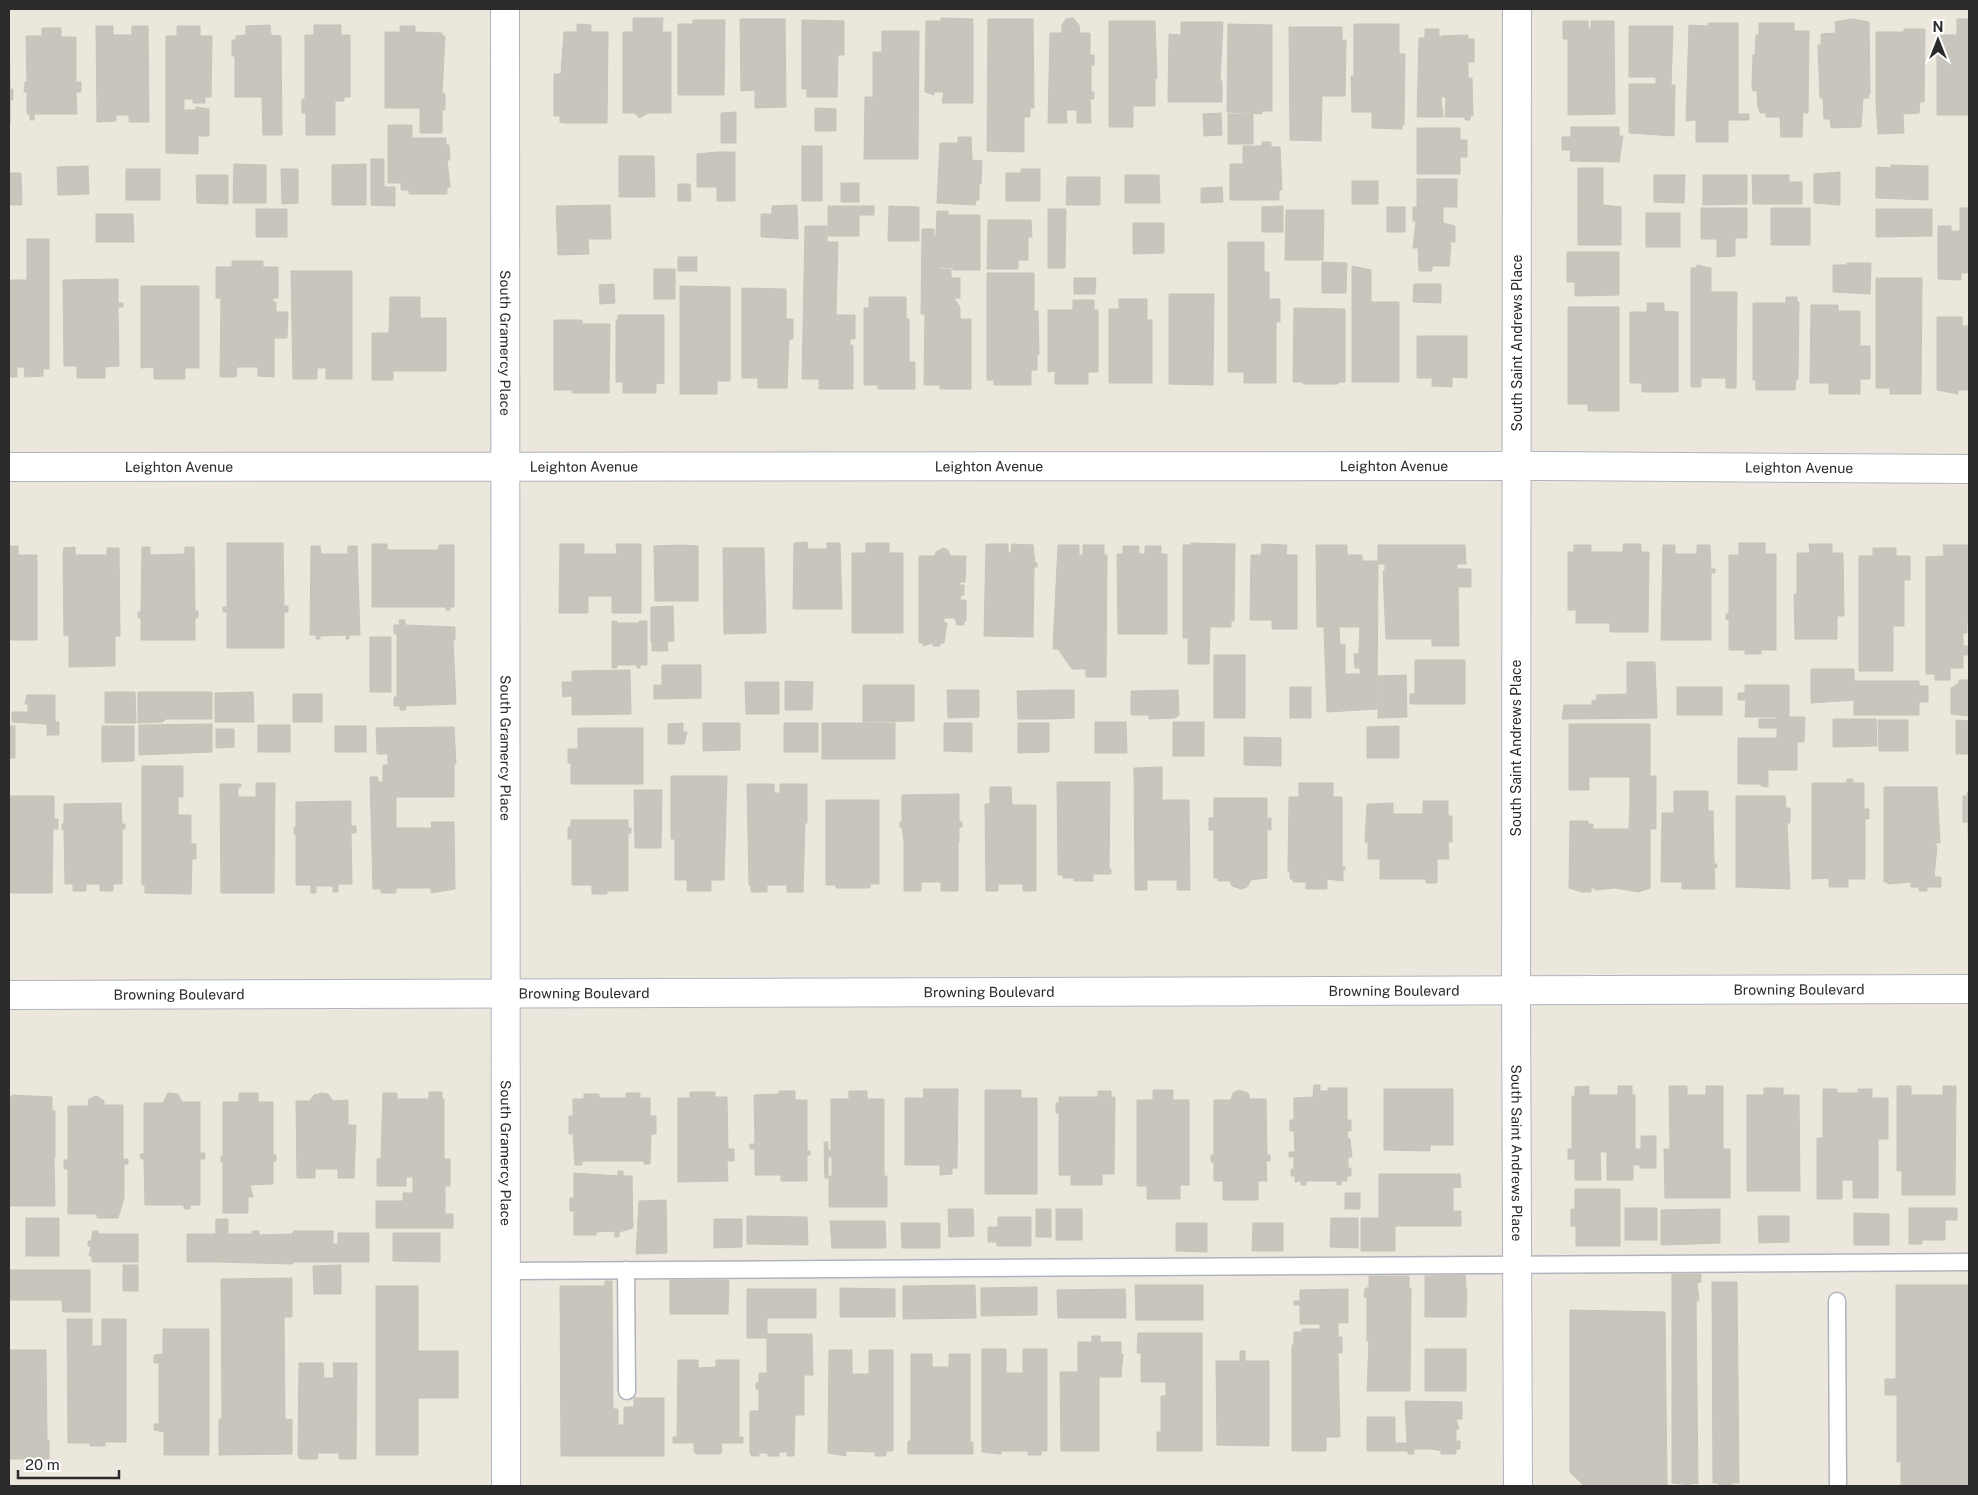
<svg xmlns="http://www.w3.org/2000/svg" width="1978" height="1495" font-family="'Public Sans',sans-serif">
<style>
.building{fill:#c8c5bc;stroke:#c8c3b7}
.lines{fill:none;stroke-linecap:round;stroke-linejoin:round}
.lane-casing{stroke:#b1b3be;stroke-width:19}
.street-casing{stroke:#b1b3be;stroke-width:30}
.lane{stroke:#fff;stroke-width:16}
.street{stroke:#fff;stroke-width:28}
.labels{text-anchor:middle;stroke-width:4;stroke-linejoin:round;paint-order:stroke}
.street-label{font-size:14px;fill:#2b2b2b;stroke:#fff}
</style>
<rect width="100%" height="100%" fill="#ece7dd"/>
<g class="building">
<polygon points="633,18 663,18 662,32 671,32 671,113 648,113 639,118 635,113 623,113 623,32 633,32"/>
<polygon points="941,18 973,19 973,103 942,103 944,92 934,92 934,95 925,92 926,21 941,21"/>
<polygon points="1073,18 1079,25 1080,33 1090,33 1090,55 1094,55 1094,65 1091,65 1091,92 1094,92 1094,99 1090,99 1091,123 1077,123 1077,110 1066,110 1067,123 1048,123 1050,33 1062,33 1062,25 1066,19"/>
<polygon points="740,19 785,19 786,107 755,108 755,90 741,91"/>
<polygon points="988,19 1033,19 1034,108 1030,108 1030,117 1024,117 1024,152 987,151"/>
<polygon points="1852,19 1869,22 1870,94 1868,94 1869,98 1863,98 1861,127 1831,128 1830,119 1824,119 1823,98 1820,98 1818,45 1821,45 1821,34 1836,33 1835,22"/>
<polygon points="1957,19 1969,19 1969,115 1937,115 1937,35 1957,35"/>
<polygon points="693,20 725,20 724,95 678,95 678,24 693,24"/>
<polygon points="802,20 844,21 844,55 838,55 837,97 807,97 807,89 802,89"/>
<polygon points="1109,21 1155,21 1157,78 1155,78 1155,106 1133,106 1133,127 1109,127"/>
<polygon points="1563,21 1588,21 1588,28 1591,28 1591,21 1614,21 1615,114 1568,115 1568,39 1563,39"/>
<polygon points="1181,22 1223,22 1220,81 1222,81 1222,102 1168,102 1169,34 1181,35"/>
<polygon points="1708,23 1738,23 1738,114 1749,114 1749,120 1728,120 1728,142 1696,142 1696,120 1686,121 1689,25 1708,26"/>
<polygon points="1759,23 1794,23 1794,31 1809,31 1808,113 1803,112 1802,137 1781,137 1780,117 1766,117 1766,113 1760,113 1758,107 1757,91 1753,91 1752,85 1753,55 1755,55 1756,35 1759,35"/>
<polygon points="577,24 591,25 591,32 608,32 607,123 563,123 560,122 560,116 554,116 554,74 561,74 564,32 577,32"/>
<polygon points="1228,24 1272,25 1272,111 1262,111 1262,114 1227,112"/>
<polygon points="1354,24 1399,24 1399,54 1405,54 1404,125 1402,125 1402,129 1372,128 1372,112 1352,112 1351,76 1354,76"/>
<polygon points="270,25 271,35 281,36 282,135 263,135 262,97 235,97 235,56 232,56 232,40 236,40 236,36 246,35 246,26"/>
<polygon points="314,25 341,25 341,35 350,35 350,97 344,97 344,101 335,101 335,135 306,135 306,113 302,113 302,99 305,99 305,35 314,35"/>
<polygon points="96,26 113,26 113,35 132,35 132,26 148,26 149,122 129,122 129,115 116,115 116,121 97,122"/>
<polygon points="177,26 200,26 200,36 212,36 211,97 205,97 205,103 193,103 193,99 184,99 184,110 196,110 196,107 209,109 209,136 198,136 198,154 166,153 166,36 177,36"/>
<polygon points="400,26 415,26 415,32 442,33 442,36 445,36 442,94 445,94 445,110 442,110 442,133 420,133 420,108 385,108 385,32 400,32"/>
<polygon points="1629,26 1673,26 1671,85 1675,85 1674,136 1629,133 1629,84 1656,84 1656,77 1629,77"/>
<polygon points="9,27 10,89 13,89 13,100 10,100 10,122"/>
<polygon points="1289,27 1342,27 1342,40 1346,40 1345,96 1322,96 1321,141 1290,140"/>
<polygon points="42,28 61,28 61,37 76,37 76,82 81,82 81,92 76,92 77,114 34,114 34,120 30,120 30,114 27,114 27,92 24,92 25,82 27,82 26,36 42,36"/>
<polygon points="1425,29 1439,29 1439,38 1442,36 1468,35 1468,39 1474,39 1474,62 1468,62 1468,78 1472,78 1473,116 1470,116 1470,120 1465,120 1465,117 1445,117 1446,97 1441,97 1443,117 1417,117 1419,38 1425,38"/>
<polygon points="1904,29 1925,29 1924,102 1920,102 1919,113 1903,114 1904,133 1878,134 1876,102 1876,32 1904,32"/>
<polygon points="882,31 919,31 918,159 864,159 865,97 873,97 873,52 882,52"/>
<polygon points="815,108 836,109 836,131 815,131"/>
<polygon points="736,112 736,143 721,143 721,113"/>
<polygon points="1221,113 1222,135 1204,136 1203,114"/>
<rect x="1228" y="114" width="25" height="30"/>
<polygon points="388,125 412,125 412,138 446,138 446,145 449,145 450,160 447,160 450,187 447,187 447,194 409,194 409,190 401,190 401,183 388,183"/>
<polygon points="1571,127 1619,127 1619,136 1623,136 1619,162 1570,161 1571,150 1562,150 1562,137 1571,137"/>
<polygon points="1417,128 1460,128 1460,140 1467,140 1467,157 1460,157 1460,174 1417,174"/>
<polygon points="958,137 971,137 972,160 982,161 981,184 979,184 979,200 976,200 975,205 937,203 940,143 958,143"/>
<polygon points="1262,142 1271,142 1271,147 1280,147 1282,190 1279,190 1279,200 1230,200 1230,164 1243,164 1243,146 1262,146"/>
<rect x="802" y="146" width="20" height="55"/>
<polygon points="717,152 735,152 735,201 717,201 717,187 697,187 697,154"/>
<polygon points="619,156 654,156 655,197 619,197"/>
<polygon points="371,159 384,159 384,187 395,187 395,206 371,205"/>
<polygon points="234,164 266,165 266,203 233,203"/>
<polygon points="366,164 366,205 332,205 332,165"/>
<polygon points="1891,165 1928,166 1928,200 1876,198 1876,167 1891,168"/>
<polygon points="88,166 89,194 58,195 57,167"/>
<polygon points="1578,168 1603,168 1603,205 1621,207 1578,207"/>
<rect x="126" y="169" width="34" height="31"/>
<polygon points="281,169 298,169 298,203 282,204"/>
<polygon points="1021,169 1040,169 1040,201 1006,201 1006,173 1021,173"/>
<polygon points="1840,172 1840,205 1814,203 1814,174"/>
<polygon points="9,173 21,173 22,205 9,205"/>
<polygon points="196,175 228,175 228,204 197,203"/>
<polygon points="1125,175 1159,175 1160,203 1125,203"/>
<polygon points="1654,175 1685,175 1684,203 1654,202"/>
<polygon points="1703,175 1747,175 1747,204 1703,205"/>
<polygon points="1752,175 1789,175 1789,182 1802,182 1802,204 1753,204"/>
<polygon points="1067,177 1100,177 1100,205 1066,205"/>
<rect x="1417" y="179" width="40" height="28"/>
<rect x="1352" y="181" width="26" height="23"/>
<rect x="841" y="183" width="18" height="19"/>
<polygon points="678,184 690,184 691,201 678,201"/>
<polygon points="1222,187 1223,202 1201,203 1201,188"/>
<polygon points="610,205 611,239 588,239 589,254 558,255 556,206"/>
<polygon points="797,205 798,239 761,237 761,214 772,214 772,206"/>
<polygon points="828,206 864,206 864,215 859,215 859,236 828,236"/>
<rect x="864" y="206" width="10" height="9"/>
<polygon points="889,206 919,207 919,241 888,241"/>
<polygon points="1283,206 1283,232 1262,232 1262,207"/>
<rect x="1387" y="207" width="18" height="25"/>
<polygon points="1413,207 1443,207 1443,223 1455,226 1455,242 1449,242 1451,245 1449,266 1432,266 1432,271 1419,271 1418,248 1413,248 1416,221 1413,221"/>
<rect x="1578" y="207" width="43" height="38"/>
<polygon points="1701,208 1747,208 1747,238 1735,238 1735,256 1717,257 1717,239 1701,239"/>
<rect x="1771" y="208" width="39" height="37"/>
<polygon points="1960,208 1969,208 1969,273 1961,273 1961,280 1938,279 1938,226 1951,226 1951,231 1960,231"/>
<rect x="256" y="209" width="31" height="28"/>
<polygon points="1048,209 1066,209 1065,268 1048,268"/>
<polygon points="1876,209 1932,209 1932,236 1876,237"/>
<polygon points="1286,210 1324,210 1323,260 1285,260"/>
<polygon points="937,211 948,211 948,215 980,215 980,270 953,270 953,268 940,267 940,269 951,269 951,278 960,278 960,298 954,298 960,307 960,319 971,319 971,389 940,389 940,385 924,385 925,314 921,314 922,229 934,229 934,236 936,236"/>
<rect x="1646" y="213" width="34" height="34"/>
<polygon points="96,214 133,214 134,242 96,242"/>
<polygon points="988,220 1031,220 1032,237 1028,237 1028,260 1018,260 1018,269 987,269"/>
<polygon points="1133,223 1164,223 1164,253 1133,254"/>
<polygon points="805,226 827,226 827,242 838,242 836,315 855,315 855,339 850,339 850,345 853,345 853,389 819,389 819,379 802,379"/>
<polygon points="27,239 49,239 49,369 43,369 43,376 25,377 24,367 17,367 17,377 9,377 9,280 27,280"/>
<polygon points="1228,242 1264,242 1264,272 1269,272 1269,299 1280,299 1280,322 1276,322 1276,383 1244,383 1244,372 1228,372"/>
<polygon points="1567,252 1619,252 1619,295 1575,296 1575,282 1567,282"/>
<rect x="678" y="257" width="19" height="14"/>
<polygon points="232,261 263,261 263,267 278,267 278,298 273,298 273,302 276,302 276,312 288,312 287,338 274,338 274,377 258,376 258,367 237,367 236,377 220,377 221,298 216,298 216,267 232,267"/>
<polygon points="1322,262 1347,263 1346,293 1322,293"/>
<polygon points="1847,263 1871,263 1870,294 1833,292 1833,265 1847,265"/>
<polygon points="1697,265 1711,268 1711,292 1737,292 1736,388 1726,388 1726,378 1701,378 1701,387 1691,387 1691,268 1697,268"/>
<polygon points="1352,266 1371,270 1371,302 1399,302 1399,382 1352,382"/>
<rect x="654" y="269" width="21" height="30"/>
<polygon points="291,271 352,271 352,379 326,379 326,368 317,368 317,379 293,379"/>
<polygon points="987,273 1034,273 1034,311 1038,311 1039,355 1037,354 1037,370 1031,370 1031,385 994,385 994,380 987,380"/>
<polygon points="1074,278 1096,278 1095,294 1074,294"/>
<polygon points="1876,278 1922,278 1921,394 1890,394 1890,388 1876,388"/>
<polygon points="118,279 118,303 123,303 123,307 118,307 119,366 105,367 105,378 77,378 77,366 64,366 63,280"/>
<polygon points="614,284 615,303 600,304 599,285"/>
<polygon points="1414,284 1441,284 1441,303 1413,302"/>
<polygon points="141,286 199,286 199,368 185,368 185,379 154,379 154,367 141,368"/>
<polygon points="680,286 730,287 730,381 717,381 717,394 680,394"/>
<polygon points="742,288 786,289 786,319 793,319 793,339 789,339 787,388 758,388 758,378 742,378"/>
<polygon points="1169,294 1214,294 1213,385 1169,384"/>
<polygon points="390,297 420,297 420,318 446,318 446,371 393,371 393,380 372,380 372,333 389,333"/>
<polygon points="869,297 906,297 906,319 909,319 909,362 915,362 915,389 878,389 878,385 864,385 864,308 869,308"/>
<polygon points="1786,297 1797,297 1797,302 1799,302 1798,379 1796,379 1795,390 1756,390 1756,380 1753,380 1753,303 1786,303"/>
<polygon points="1119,299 1147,299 1147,320 1152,320 1152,383 1109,383 1109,309 1119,309"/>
<polygon points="1073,300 1094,300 1094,310 1098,310 1098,372 1088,372 1088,384 1055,384 1055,371 1048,372 1048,310 1073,310"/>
<polygon points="1647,303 1664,303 1664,311 1678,312 1678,392 1642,392 1642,383 1630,383 1630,312 1647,312"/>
<polygon points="1811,305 1838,305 1838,311 1860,311 1860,346 1870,346 1870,379 1860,379 1860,394 1829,394 1829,383 1810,383"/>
<polygon points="1568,307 1619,307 1619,411 1588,411 1588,404 1568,404"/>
<polygon points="1294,308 1345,309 1345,382 1338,382 1338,384 1303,384 1303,382 1293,382"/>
<polygon points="618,315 664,315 664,383 656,384 656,393 623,393 623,382 616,382 616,320 618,320"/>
<polygon points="1937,317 1962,317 1962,326 1969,326 1969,390 1958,390 1958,394 1937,390"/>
<polygon points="554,320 582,320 582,324 610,324 609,393 572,393 572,390 554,390"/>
<polygon points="1417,336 1467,336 1467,378 1452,377 1452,387 1432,386 1432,378 1417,378"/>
<polygon points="807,542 808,549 827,549 827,543 840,543 842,609 793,609 794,543"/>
<polygon points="227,543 283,543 284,606 288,606 288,612 284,612 284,648 227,648 227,612 223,612 223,607 227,607"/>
<polygon points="866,543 889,543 889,553 903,553 903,633 852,633 852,553 866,553"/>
<polygon points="1191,543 1235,544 1234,621 1231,621 1231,627 1210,627 1209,664 1188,664 1188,638 1183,638 1183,545 1191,545"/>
<polygon points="1739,543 1765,543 1765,554 1776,554 1776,650 1761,650 1761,654 1745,654 1745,650 1729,650 1729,620 1726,619 1726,614 1729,614 1729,555 1739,555"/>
<polygon points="372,544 387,544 387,550 439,550 439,545 454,545 454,607 450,607 450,610 446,610 446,607 372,607"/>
<polygon points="560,544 584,544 584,554 617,554 616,544 641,544 641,613 612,613 612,596 588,596 588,613 559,613"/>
<polygon points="986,544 1008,544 1008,553 1011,553 1012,544 1033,545 1035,563 1037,563 1037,567 1034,567 1033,637 984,636"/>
<polygon points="1262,544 1287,545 1286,555 1297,555 1297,629 1272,629 1272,620 1250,620 1251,555 1261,555"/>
<polygon points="1623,544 1641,544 1641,552 1649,552 1648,632 1610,632 1610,623 1576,623 1576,610 1568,610 1568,552 1574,552 1574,545 1591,545 1591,552 1623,552"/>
<polygon points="1809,544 1832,544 1832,553 1843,553 1844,616 1837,616 1837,639 1795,639 1794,594 1797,594 1797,553 1810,553"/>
<polygon points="682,545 698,546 698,601 655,601 654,546"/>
<polygon points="1058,545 1079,545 1079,555 1083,555 1083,545 1104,545 1104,555 1107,555 1106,677 1086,677 1086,669 1072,669 1058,649 1053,649"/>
<polygon points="1316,545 1347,545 1347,555 1362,555 1362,561 1378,561 1377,709 1327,712 1324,628 1339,627 1340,645 1345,644 1345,674 1360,674 1360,668 1355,668 1354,654 1359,654 1360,627 1317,627"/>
<polygon points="1378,545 1465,545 1466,564 1457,564 1457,569 1471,569 1471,587 1458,587 1459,646 1432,646 1432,639 1386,639 1383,571 1385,571 1385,564 1378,564"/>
<polygon points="1663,545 1675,545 1675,554 1697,554 1697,545 1710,545 1711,569 1715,569 1715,573 1711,573 1711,640 1661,640"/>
<polygon points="1943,545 1969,545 1969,623 1967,623 1967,633 1963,633 1963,646 1968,646 1968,655 1963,655 1963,668 1950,668 1950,680 1935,680 1935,674 1926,674 1926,557 1944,556"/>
<polygon points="9,546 18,546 18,555 37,555 37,640 9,640"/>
<polygon points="311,546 320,546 321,554 348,554 348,546 357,546 360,635 349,635 349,639 346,639 346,635 320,636 320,639 316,639 316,635 310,635"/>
<polygon points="1123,546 1139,546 1139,554 1145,554 1145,546 1161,546 1161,554 1167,554 1167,634 1118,634 1117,554 1123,554"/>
<polygon points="75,547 75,555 107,555 107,548 119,548 120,636 115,636 115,666 69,667 69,635 64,636 63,555 64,548"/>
<polygon points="142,547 150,547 150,555 185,554 185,547 194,547 195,611 198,611 198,618 195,618 195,640 141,640 141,618 138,618 138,612 141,612"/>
<polygon points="723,548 764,548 766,633 724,634"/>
<polygon points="943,548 948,550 950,556 966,556 965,582 960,582 960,585 964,585 964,595 961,595 960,600 966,600 966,621 964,621 964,625 957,625 955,618 944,618 944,623 947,623 944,643 940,643 940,646 933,646 933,643 923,646 923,643 919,643 919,556 935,556 936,552"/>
<polygon points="1873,548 1896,548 1896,556 1910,556 1910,580 1904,580 1904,626 1893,626 1893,671 1859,671 1859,556 1873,556"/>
<polygon points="673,606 674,641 651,642 651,607"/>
<polygon points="399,620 405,620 405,625 455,627 455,640 453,640 456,704 405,706 406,710 400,710 400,706 394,706 394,697 397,697 397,634 394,634 394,625 400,625"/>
<polygon points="612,621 617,621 617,623 639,623 639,621 647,621 647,665 640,665 640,668 637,668 637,665 617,665 617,668 612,668"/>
<rect x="370" y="637" width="21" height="55"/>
<polygon points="667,641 668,651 652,651 652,642"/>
<rect x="1214" y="655" width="31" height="63"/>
<polygon points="1415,660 1465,660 1465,704 1410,704 1410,694 1415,694"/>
<polygon points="1627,662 1655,662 1657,718 1562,719 1564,705 1592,705 1592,700 1597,701 1596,695 1627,694"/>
<polygon points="662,665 701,665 701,698 654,699 654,685 662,685"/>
<polygon points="1811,669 1854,669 1854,681 1859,681 1859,715 1854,715 1854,700 1811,703"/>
<polygon points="630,670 631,714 572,715 572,696 563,697 562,682 572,682 572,671"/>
<polygon points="1406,675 1407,717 1378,718 1378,676"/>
<polygon points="1959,680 1969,680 1969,716 1951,714 1951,688 1959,683"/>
<polygon points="785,681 813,682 812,710 785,710"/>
<polygon points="1859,681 1919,681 1919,686 1928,686 1928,702 1919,702 1919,715 1859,715"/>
<polygon points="745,682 779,682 779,714 746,714"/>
<polygon points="863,685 914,685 914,721 863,722"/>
<polygon points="1745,685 1789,685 1789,717 1745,717 1746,700 1738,700 1738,693 1745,693"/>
<rect x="1290" y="687" width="21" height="31"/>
<rect x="1677" y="687" width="45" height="28"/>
<polygon points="947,690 979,690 979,717 948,718"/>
<polygon points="1050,690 1074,690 1074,718 1050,719"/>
<polygon points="1050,690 1050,719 1018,719 1017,691"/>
<polygon points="1178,690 1179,715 1175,718 1149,719 1149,715 1131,715 1131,691"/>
<polygon points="105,692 135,692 136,723 105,723"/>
<polygon points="138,692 212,692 212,719 166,719 163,722 138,723"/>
<polygon points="253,692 254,722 215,722 215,693"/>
<rect x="293" y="694" width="29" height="28"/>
<polygon points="27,695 55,695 55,722 59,722 59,725 12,722 12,712 28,712 28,704 25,704"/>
<polygon points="1777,717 1805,717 1804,742 1797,742 1797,770 1768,770 1768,787 1761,786 1761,784 1738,784 1738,738 1777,738"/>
<rect x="1759" y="719" width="18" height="9"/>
<polygon points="1833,719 1876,719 1877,746 1833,747"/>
<polygon points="1878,720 1908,720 1908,751 1879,751"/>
<polygon points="1956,720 1969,721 1969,754 1956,754"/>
<polygon points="1095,722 1126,722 1127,753 1095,753"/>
<rect x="1173" y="722" width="31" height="34"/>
<polygon points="683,723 683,732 687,732 684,744 668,744 668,724"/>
<polygon points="703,723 740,723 740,750 703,751"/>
<rect x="784" y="723" width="34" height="29"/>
<rect x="822" y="723" width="73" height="36"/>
<polygon points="944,723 972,723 972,752 944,751"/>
<polygon points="1018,723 1049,723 1049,752 1018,753"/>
<polygon points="212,724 212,752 139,755 139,725"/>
<polygon points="1569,724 1650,724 1650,776 1656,776 1656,804 1630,804 1630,777 1589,777 1589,790 1569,790"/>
<rect x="47" y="725" width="12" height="10"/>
<rect x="258" y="725" width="32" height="27"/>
<rect x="9" y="726" width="6" height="32"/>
<polygon points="102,726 134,726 134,761 102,762"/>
<rect x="335" y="726" width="31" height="26"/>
<polygon points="1399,726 1399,758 1367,758 1367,727"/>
<polygon points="454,727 456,764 454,764 454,797 396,797 396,828 432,828 431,822 454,822 455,889 431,893 431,888 396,888 396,893 381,893 381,889 373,889 370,777 378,777 378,782 383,782 383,765 388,765 388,754 377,754 376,728"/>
<polygon points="578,728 643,728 643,784 571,784 571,763 568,763 568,749 578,749"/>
<polygon points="216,729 234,729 234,747 216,748"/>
<polygon points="1244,737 1281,738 1281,766 1244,765"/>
<polygon points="142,766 183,766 183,797 178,797 178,815 191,815 191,844 196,844 196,859 192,859 191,894 145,893 145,885 142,885"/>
<polygon points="1162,767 1162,800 1189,800 1190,890 1177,890 1177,880 1147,880 1147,890 1135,890 1134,768"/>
<polygon points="671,776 727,776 724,880 711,880 711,891 687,891 687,880 675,880 675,839 671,839"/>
<polygon points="1847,779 1853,779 1853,783 1864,783 1864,809 1869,809 1869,819 1865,819 1865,879 1848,879 1848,887 1829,887 1829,878 1812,879 1812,783 1847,783"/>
<polygon points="1057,782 1110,782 1109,869 1111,869 1111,874 1093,874 1093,881 1074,881 1074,878 1063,878 1063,875 1058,875"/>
<polygon points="256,783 275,783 274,893 221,893 220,784 241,784 241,787 238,787 238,797 256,797"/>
<polygon points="1299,783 1333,783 1333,797 1342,797 1342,867 1345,867 1345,870 1343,870 1343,881 1327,879 1327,889 1306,889 1306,879 1305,882 1293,882 1293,879 1290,879 1290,871 1288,871 1289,797 1299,797"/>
<polygon points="747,784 774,784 774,793 780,793 780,784 807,784 807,823 805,823 803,892 787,892 787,885 767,885 767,892 751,892 751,885 749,885"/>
<polygon points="990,787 1011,787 1012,805 1036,805 1036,891 1023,891 1023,884 998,884 998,891 986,891 985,804 990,804"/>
<polygon points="1884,787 1937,787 1940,843 1934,843 1937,846 1934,877 1941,877 1941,887 1927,887 1927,891 1919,891 1919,887 1911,887 1911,882 1888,884 1888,882 1884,882"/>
<polygon points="634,790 662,790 661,848 635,848"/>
<polygon points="1674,791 1708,791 1708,811 1713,811 1714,864 1717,864 1717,868 1714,868 1715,889 1682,889 1682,882 1661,882 1662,813 1674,813"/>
<polygon points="1967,792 1969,792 1969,876 1968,822 1963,822 1963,796 1967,796"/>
<polygon points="959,794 959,822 962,822 962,827 959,827 959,842 958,842 958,891 941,891 941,882 921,882 921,891 904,891 904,842 902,827 900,827 900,822 902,822 902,795"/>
<polygon points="9,796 54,796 54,819 58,819 58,829 53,829 52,893 9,893"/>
<polygon points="1736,796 1785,796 1786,808 1790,808 1790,823 1787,823 1790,889 1736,887"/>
<polygon points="1214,798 1267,798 1267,818 1271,818 1271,830 1267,830 1267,878 1251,880 1247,887 1241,889 1232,886 1230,881 1218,881 1218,878 1214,878 1214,830 1209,830 1209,818 1214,818"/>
<polygon points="826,800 879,800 879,884 870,884 870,888 836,888 836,885 826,885"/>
<polygon points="351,801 351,826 356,826 356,833 351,833 352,884 338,884 338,892 333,892 333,886 316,886 316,893 311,893 311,885 296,885 296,834 294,834 294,827 296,827 296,802"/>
<polygon points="1423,801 1448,801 1448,816 1452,816 1452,842 1448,842 1449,859 1437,859 1437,883 1426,883 1426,879 1380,879 1380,859 1368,859 1368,842 1365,842 1367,804 1393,803 1393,814 1423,814"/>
<polygon points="121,803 122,824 125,824 125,829 122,829 122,884 113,884 113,891 100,891 100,884 86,884 86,891 73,891 73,884 65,884 64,830 62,830 62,824 64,824 64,804"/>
<polygon points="1630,804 1656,804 1656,829 1650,829 1650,888 1638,892 1615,888 1595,890 1595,888 1591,888 1591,892 1582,892 1569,888 1570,821 1588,821 1588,824 1593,824 1593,829 1629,829"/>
<polygon points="571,820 628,820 628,828 631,828 631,833 628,833 628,891 607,891 607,894 592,894 592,885 572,885 572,839 568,839 568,827 571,827"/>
<polygon points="1314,1085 1320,1085 1320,1091 1328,1091 1328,1088 1347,1088 1347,1120 1351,1120 1351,1131 1347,1131 1348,1139 1350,1139 1352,1157 1348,1157 1348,1168 1351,1168 1351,1176 1347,1176 1347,1181 1341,1181 1341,1185 1337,1185 1337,1181 1306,1181 1306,1185 1301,1185 1301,1181 1295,1182 1295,1176 1291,1176 1291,1169 1294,1169 1294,1157 1289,1157 1289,1152 1295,1152 1294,1131 1290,1131 1290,1120 1294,1120 1294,1098 1313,1097"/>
<polygon points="1589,1086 1589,1095 1618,1095 1618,1086 1632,1086 1632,1095 1635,1095 1635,1149 1641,1149 1641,1136 1656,1136 1656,1168 1640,1168 1640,1165 1633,1165 1633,1180 1607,1180 1607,1152 1600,1152 1601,1180 1575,1180 1575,1159 1568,1159 1568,1149 1572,1149 1572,1096 1575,1096 1575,1087"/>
<polygon points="1669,1086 1687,1086 1687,1095 1706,1095 1706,1086 1723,1086 1723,1149 1730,1149 1730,1198 1665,1198 1664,1149 1670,1149"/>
<polygon points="1897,1086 1911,1086 1911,1095 1943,1095 1943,1086 1956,1086 1955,1195 1902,1195 1902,1171 1897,1171"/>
<polygon points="1764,1088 1783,1088 1783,1095 1799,1095 1800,1191 1747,1191 1747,1095 1764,1095"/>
<polygon points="923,1089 958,1089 957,1168 952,1168 952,1174 940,1175 940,1165 905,1165 905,1098 924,1098"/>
<polygon points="1384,1089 1453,1089 1453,1145 1430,1145 1430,1151 1384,1150"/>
<polygon points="1823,1089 1837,1089 1837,1093 1858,1093 1858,1089 1872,1089 1872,1098 1888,1098 1888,1139 1878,1139 1878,1198 1853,1198 1853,1180 1842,1180 1842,1199 1817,1199 1817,1138 1823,1138"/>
<polygon points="985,1090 1021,1090 1021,1098 1037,1098 1037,1194 985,1194"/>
<polygon points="1153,1090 1173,1090 1173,1100 1189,1100 1189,1185 1180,1185 1180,1199 1147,1199 1147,1186 1137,1186 1137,1100 1153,1100"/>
<polygon points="1239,1090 1248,1093 1250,1099 1266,1099 1267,1155 1270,1155 1270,1161 1266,1161 1267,1181 1258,1181 1258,1200 1223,1200 1223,1181 1214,1181 1214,1162 1211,1162 1211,1155 1214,1155 1214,1100 1231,1100 1233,1093"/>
<polygon points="779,1091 795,1091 795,1100 807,1100 807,1151 810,1151 810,1155 807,1155 807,1181 781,1181 781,1175 755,1175 755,1149 750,1149 750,1144 755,1144 754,1095 779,1094"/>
<polygon points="849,1091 867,1091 867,1099 884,1099 884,1176 887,1176 887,1207 829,1207 829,1176 832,1176 832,1157 828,1157 828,1178 825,1178 824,1142 828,1142 828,1150 831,1150 831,1099 849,1099"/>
<polygon points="1098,1091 1111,1091 1111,1097 1115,1097 1114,1174 1102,1174 1102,1185 1071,1185 1071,1175 1059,1175 1059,1113 1056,1113 1056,1103 1059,1103 1059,1097 1098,1097"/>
<polygon points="429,1092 442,1092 442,1099 444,1099 444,1159 450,1159 450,1186 445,1186 445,1214 453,1214 453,1228 376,1228 376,1201 403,1201 403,1193 413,1193 413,1177 406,1177 406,1186 377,1186 377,1159 381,1159 383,1093 397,1093 397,1099 429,1099"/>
<polygon points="690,1092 715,1092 715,1097 727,1097 728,1149 734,1149 734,1161 727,1161 728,1181 678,1182 678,1098 690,1098"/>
<polygon points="168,1093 178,1094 182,1102 200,1102 200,1153 205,1153 205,1159 200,1159 200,1205 190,1205 190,1209 184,1209 184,1205 145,1205 144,1159 141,1159 140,1154 144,1154 144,1103 163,1103"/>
<polygon points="239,1093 258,1093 258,1102 273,1102 273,1155 276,1155 276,1161 273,1161 273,1184 250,1185 253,1197 248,1197 248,1213 223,1213 223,1162 221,1162 221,1156 223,1156 223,1102 239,1102"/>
<polygon points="322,1093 328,1094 333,1101 348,1100 348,1125 356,1125 354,1178 338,1178 338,1169 315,1169 315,1178 297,1178 296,1101 310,1101 314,1095"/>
<polygon points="626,1093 640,1093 640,1098 650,1098 650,1116 656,1116 656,1134 651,1134 650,1164 644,1164 644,1161 582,1161 582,1165 575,1165 573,1134 569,1134 569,1116 573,1116 573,1099 584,1099 584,1094 599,1094 599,1098 626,1098"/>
<polygon points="12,1095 52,1097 52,1111 55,1111 55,1158 54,1158 55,1206 9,1206 9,1097 12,1097"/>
<polygon points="97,1096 104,1101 104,1105 123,1105 123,1159 128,1159 128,1164 124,1164 124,1198 118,1218 97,1218 97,1214 68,1214 68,1169 64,1169 64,1160 68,1160 68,1106 88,1106 89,1099"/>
<polygon points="618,1171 623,1171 623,1176 632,1176 633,1228 619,1232 619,1237 615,1237 615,1231 596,1232 596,1235 574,1235 574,1211 570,1211 570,1198 574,1198 574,1173 618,1176"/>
<polygon points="1379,1174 1460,1174 1461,1187 1453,1188 1453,1211 1461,1211 1461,1226 1395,1226 1395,1251 1361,1251 1361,1218 1379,1218"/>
<polygon points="1575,1189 1620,1189 1620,1246 1576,1246 1576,1226 1571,1226 1571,1209 1575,1209"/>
<rect x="1345" y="1193" width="15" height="16"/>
<polygon points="666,1200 667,1253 636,1254 639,1201"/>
<rect x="1625" y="1208" width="32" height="32"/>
<polygon points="1909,1208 1957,1208 1957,1220 1945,1220 1945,1240 1922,1240 1922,1244 1909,1244"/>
<polygon points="948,1209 973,1209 974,1236 949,1237"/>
<rect x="1036" y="1209" width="15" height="28"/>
<rect x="1056" y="1209" width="26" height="31"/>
<polygon points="1720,1209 1720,1243 1661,1245 1661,1210"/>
<polygon points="1854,1213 1889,1214 1889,1245 1854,1245"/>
<polygon points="747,1216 807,1217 808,1245 747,1244"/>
<polygon points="1758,1216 1789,1216 1789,1242 1759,1243"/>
<polygon points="998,1217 1031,1217 1031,1246 997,1246 997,1242 988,1242 988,1227 998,1227"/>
<rect x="26" y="1218" width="33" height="38"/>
<polygon points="1331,1218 1358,1218 1358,1248 1330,1247"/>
<polygon points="216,1219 217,1262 187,1262 187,1234 216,1234"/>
<polygon points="217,1219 228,1219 228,1234 252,1234 252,1231 259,1231 259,1235 292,1234 294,1231 294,1262 292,1264 217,1262"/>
<polygon points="714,1219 742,1219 742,1247 714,1248"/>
<polygon points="830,1221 885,1221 886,1248 832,1248"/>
<polygon points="901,1223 940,1223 940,1248 902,1248"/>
<polygon points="1176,1223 1207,1223 1207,1252 1176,1251"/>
<polygon points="1253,1223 1283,1223 1283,1251 1252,1251"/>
<polygon points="93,1231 98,1231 98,1234 138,1234 138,1262 92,1262 92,1256 89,1256 91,1246 88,1246 88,1241 91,1241"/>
<polygon points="294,1231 333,1231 333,1244 338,1244 338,1233 369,1233 369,1262 294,1262"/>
<polygon points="393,1233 440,1233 440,1262 393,1261"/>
<rect x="123" y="1265" width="15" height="26"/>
<polygon points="341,1265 341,1294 314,1294 313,1266"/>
<polygon points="9,1270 63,1270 63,1312 62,1300 9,1300"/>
<rect x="63" y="1270" width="27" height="42"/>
<polygon points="1672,1274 1701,1274 1701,1282 1697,1283 1699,1301 1696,1301 1698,1484 1692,1483 1692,1485 1672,1483"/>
<polygon points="1465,1275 1466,1289 1467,1289 1466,1317 1425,1317 1425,1276"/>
<polygon points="1369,1276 1409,1276 1409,1288 1411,1288 1410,1391 1367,1391 1369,1341 1367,1341 1367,1297 1364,1297 1365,1289 1369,1287"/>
<polygon points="292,1278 292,1317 284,1317 285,1420 292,1419 292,1454 219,1455 219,1419 222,1419 221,1279"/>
<polygon points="670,1280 729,1280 728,1314 670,1314"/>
<polygon points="605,1281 612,1281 613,1409 618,1409 618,1425 624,1425 624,1407 634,1407 634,1398 664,1398 664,1456 561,1456 560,1286 605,1286"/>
<polygon points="1712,1282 1737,1282 1739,1483 1732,1483 1732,1485 1718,1485 1718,1483 1713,1483"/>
<polygon points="975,1285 976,1318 903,1319 903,1286"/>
<polygon points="1135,1285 1203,1285 1203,1320 1136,1320"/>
<polygon points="1896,1285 1969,1285 1969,1485 1901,1485 1901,1462 1897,1462 1897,1395 1885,1395 1885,1379 1896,1379"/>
<polygon points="376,1286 418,1286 418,1351 458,1351 458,1398 418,1398 418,1455 376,1455"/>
<polygon points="1037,1287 1037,1315 981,1316 981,1288"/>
<polygon points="840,1288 895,1289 895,1317 840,1317"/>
<polygon points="747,1289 816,1289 816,1318 767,1318 767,1334 812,1334 813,1375 804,1375 804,1415 795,1415 794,1456 787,1456 787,1452 779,1452 779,1456 768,1456 768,1453 759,1453 759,1456 752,1456 750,1453 750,1411 759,1411 759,1389 756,1389 756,1383 759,1383 759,1373 767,1373 767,1338 747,1338"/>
<polygon points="1125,1289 1126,1318 1058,1318 1057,1290"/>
<polygon points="1348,1289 1348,1323 1338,1323 1338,1337 1342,1337 1342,1353 1338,1353 1340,1437 1326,1437 1326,1451 1292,1451 1292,1345 1294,1345 1294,1332 1302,1332 1302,1329 1320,1329 1320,1324 1300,1324 1300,1305 1294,1305 1294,1301 1300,1301 1300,1290"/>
<polygon points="1570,1310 1665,1312 1667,1486 1584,1486 1570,1472"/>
<polygon points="67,1319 92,1319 92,1346 102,1346 102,1319 126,1319 126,1442 105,1442 105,1446 90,1446 90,1443 68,1443"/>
<polygon points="163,1329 209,1329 209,1455 164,1455 164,1432 154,1430 154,1424 159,1424 159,1363 154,1363 154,1355 163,1354"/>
<polygon points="1138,1333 1202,1333 1202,1451 1157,1451 1157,1432 1161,1432 1161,1396 1166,1396 1166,1382 1141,1382 1141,1353 1137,1353"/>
<polygon points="1092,1336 1100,1336 1100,1342 1121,1342 1121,1354 1123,1354 1121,1377 1099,1377 1099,1451 1061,1451 1060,1372 1078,1372 1078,1342 1092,1342"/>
<polygon points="982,1349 1006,1349 1006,1373 1023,1373 1023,1349 1047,1349 1047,1451 1041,1451 1041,1455 1028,1455 1028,1451 1001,1451 1001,1454 982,1452"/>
<rect x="1425" y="1349" width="41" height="42"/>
<polygon points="9,1350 46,1350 47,1440 49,1440 49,1459 9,1459"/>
<polygon points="829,1350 852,1350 852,1374 869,1374 869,1350 893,1350 893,1451 886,1451 886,1456 875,1456 875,1452 846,1451 846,1456 828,1453"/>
<polygon points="1240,1351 1245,1351 1245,1361 1269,1361 1269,1446 1217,1445 1216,1361 1240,1361"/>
<polygon points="911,1354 932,1354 932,1367 949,1367 949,1354 970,1354 970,1442 973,1442 973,1454 908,1454 908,1441 911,1441"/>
<polygon points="678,1360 698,1360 698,1368 716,1367 716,1360 739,1360 739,1437 743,1437 743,1443 721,1443 722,1452 720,1454 697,1454 694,1452 694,1443 673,1443 673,1437 677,1437"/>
<polygon points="299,1363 323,1363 324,1378 334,1378 333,1363 357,1363 356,1459 339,1459 339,1453 318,1453 317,1459 300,1459 298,1456"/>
<polygon points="1405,1401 1462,1402 1462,1419 1456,1419 1459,1429 1456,1429 1456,1441 1460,1441 1460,1449 1456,1449 1456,1454 1441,1454 1441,1451 1432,1449 1414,1449 1414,1454 1408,1454 1408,1451 1367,1451 1367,1417 1395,1417 1395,1443 1407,1443"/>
</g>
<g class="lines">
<defs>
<g id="lane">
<polyline points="626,1270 627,1391"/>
<polyline points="506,1271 1969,1262"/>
<polyline points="1837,1301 1838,1486"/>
</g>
<g id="street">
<path id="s1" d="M505 9 506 1486"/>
<path id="s2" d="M1517 9 1516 990 1518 1486"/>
<path id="s3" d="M9 467 1546 466 1969 469"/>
<path id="s4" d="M9 995 1969 989"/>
</g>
</defs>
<use href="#lane" class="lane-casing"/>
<use href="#street" class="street-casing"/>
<use href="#lane" class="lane"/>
<use href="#street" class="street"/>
</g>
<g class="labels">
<g class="street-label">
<text dy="5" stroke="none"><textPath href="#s1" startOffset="334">South Gramercy Place</textPath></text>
<text transform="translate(1517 343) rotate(-90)" y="5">South Saint Andrews Place</text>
<text dy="5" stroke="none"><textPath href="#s3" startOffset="1385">Leighton Avenue</textPath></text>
<text dy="5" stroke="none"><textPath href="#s3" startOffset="170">Leighton Avenue</textPath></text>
<text dy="5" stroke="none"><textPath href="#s3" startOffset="575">Leighton Avenue</textPath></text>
<text dy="5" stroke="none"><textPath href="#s3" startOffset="980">Leighton Avenue</textPath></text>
<text dy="5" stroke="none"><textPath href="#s3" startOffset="1790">Leighton Avenue</textPath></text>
<text dy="5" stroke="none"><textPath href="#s1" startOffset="739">South Gramercy Place</textPath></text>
<text transform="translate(1516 748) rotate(-90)" y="5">South Saint Andrews Place</text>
<text dy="5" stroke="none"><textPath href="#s4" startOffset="1790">Browning Boulevard</textPath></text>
<text dy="5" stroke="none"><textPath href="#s4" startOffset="1385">Browning Boulevard</textPath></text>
<text dy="5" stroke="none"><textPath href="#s4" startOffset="980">Browning Boulevard</textPath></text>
<text dy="5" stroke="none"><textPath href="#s4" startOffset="575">Browning Boulevard</textPath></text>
<text dy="5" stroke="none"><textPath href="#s4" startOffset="170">Browning Boulevard</textPath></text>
<text dy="5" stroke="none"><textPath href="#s1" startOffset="1144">South Gramercy Place</textPath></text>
<text dy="5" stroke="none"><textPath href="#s2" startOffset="1144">South Saint Andrews Place</textPath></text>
</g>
</g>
<rect width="1978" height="1495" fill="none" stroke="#2b2b2b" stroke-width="20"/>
<g transform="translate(1938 40)" stroke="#ffffff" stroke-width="4" paint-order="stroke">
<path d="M0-4L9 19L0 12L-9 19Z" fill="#2b2b2b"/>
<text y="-8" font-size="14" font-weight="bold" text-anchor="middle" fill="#2b2b2b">N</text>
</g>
<path d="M18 1470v8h101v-8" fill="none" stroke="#2b2b2b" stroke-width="2.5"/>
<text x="25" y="1470" font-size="15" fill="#2b2b2b" stroke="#ffffff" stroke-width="4" paint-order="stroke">20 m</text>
</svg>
